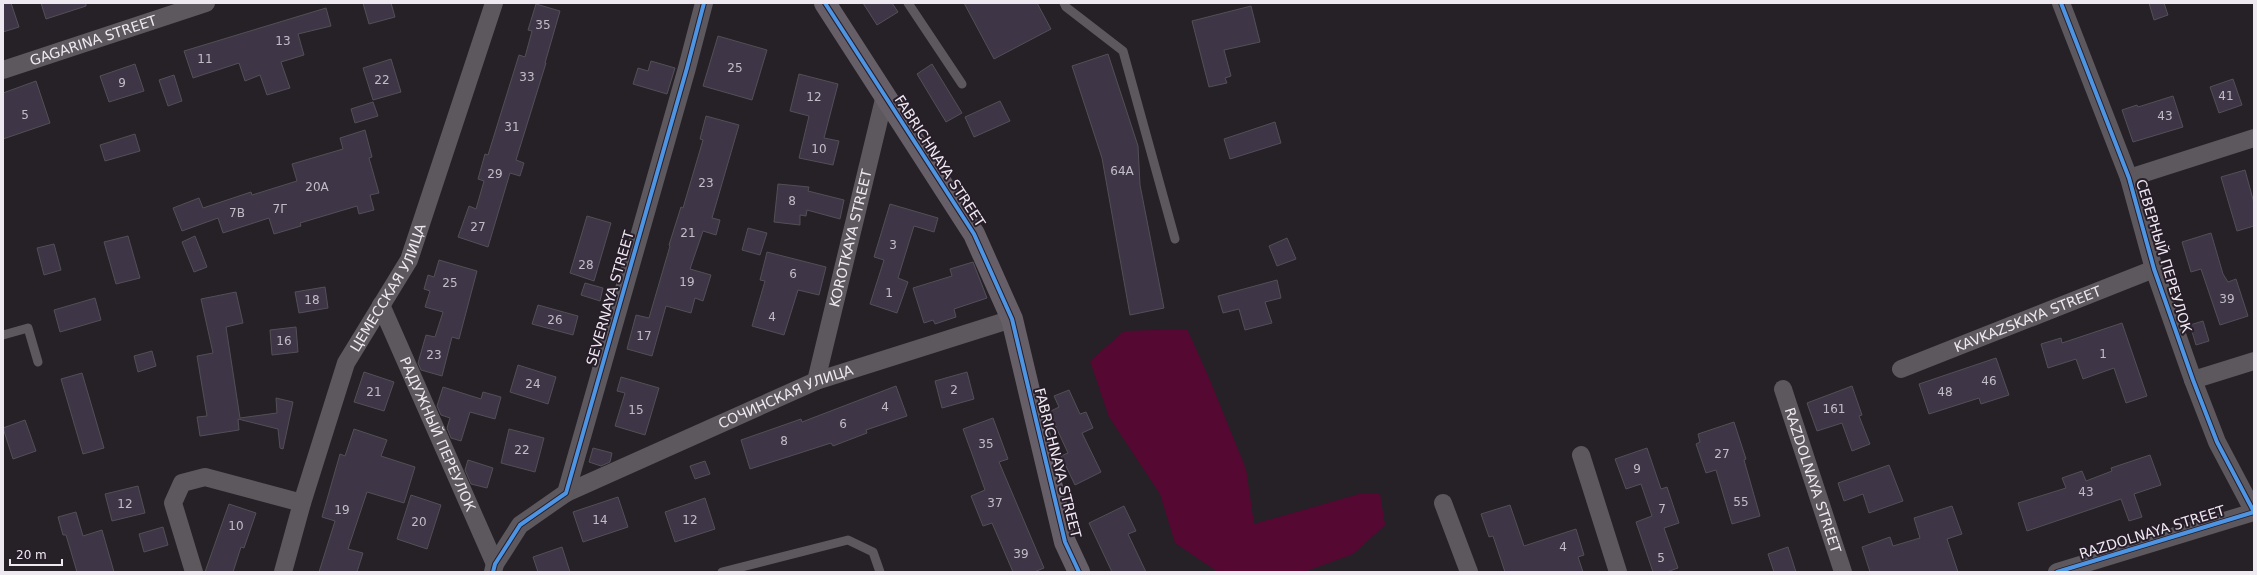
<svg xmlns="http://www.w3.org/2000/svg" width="2257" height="575" font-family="'DejaVu Sans',sans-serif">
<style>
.green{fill:#550831}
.building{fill:#3e3647;stroke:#524f55}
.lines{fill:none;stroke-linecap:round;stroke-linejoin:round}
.lane{stroke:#5c585d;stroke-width:9}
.street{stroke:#5c585d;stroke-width:18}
.secondary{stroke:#675f67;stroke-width:22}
.cycleway-casing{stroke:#271e2a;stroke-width:6}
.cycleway{stroke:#4d94e3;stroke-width:4}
.labels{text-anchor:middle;stroke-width:4;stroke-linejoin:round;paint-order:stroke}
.number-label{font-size:12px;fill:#c2bcc6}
.street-label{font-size:14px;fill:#eee8f0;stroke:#271e2a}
</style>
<rect width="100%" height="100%" fill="#262127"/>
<polygon class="green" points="1187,329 1209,378 1246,469 1254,524 1359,494 1380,494 1385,525 1353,554 1304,572 1218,572 1175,543 1160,494 1109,417 1090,361 1124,331"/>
<g class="building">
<polygon points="3,3 11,3 19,27 3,32"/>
<polygon points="41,3 86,3 86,6 46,19"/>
<polygon points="363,3 391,3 395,17 369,24"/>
<polygon points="863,3 892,3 898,12 877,25"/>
<polygon points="964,3 1037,3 1051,29 994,59"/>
<polygon points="2149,3 2164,3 2168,15 2154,20"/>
<polygon points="536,4 560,11 545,63 546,63 516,160 524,163 520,176 510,173 488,247 458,237 469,206 476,209 484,181 478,179 485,154 488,155 519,55 525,57 532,31 528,30"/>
<polygon points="1251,6 1260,42 1224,50 1231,76 1225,78 1227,83 1209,87 1192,21"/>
<polygon points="326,8 331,26 298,34 304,55 281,62 290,88 267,95 260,75 245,81 239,63 193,78 184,51"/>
<polygon points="718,36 767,50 752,100 703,86"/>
<polygon points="1108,54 1138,146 1140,185 1164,308 1130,315 1102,158 1072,66"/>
<polygon points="391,59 401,92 373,100 363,68"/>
<polygon points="651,61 675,68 667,94 633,84 638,68 648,71"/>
<polygon points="135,64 144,91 109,102 100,76"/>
<polygon points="932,64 962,113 946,122 917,74"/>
<polygon points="799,74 838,84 824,138 839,141 833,165 799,158 809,116 790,111"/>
<polygon points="174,75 182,101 168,106 159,80"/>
<polygon points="2233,79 2242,105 2219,113 2210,87"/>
<polygon points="36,81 50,123 3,139 3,93"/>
<polygon points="2173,96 2183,127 2133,142 2122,110 2137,105 2138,107"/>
<polygon points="1000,101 1010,121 974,137 965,117"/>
<polygon points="373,102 378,116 355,123 351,109"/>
<polygon points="706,116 739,125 712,218 720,220 716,235 703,231 690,269 711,275 703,301 695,298 691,313 666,306 652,356 627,349 636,315 649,318 670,246 669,245 681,207 683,208 703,140 700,139"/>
<polygon points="1275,122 1281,143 1230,159 1224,139"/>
<polygon points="365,130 372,157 369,158 379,193 370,195 374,210 359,214 357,206 300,223 301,226 274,234 269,218 223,233 218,218 182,231 173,208 199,198 203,208 251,192 252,195 297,181 292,164 343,149 340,138"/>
<polygon points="135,134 140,151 105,161 100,145"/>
<polygon points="2245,170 2254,203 2254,226 2237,231 2221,177"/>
<polygon points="778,184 809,187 808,191 844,200 840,219 807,210 806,216 800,215 800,225 774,222"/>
<polygon points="890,204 938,218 934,232 914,226 898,278 908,282 897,313 870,304 884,260 874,257"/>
<polygon points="587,216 611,223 594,281 570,273"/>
<polygon points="748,228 767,233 760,255 742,250"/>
<polygon points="2211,233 2223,274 2228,282 2236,279 2248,316 2220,325 2201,269 2191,272 2182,242"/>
<polygon points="128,236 140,278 116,284 104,242"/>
<polygon points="195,236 207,267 194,272 182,242"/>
<polygon points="1287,238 1296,259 1277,266 1269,246"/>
<polygon points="54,244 61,270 44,275 37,248"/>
<polygon points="767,252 826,267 819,295 798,290 784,335 752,326 765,281 760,280"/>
<polygon points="439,260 477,271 459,339 452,337 442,376 421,370 418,363 426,335 435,337 443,312 425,307 430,291 424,289 428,275 434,277"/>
<polygon points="973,262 987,298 954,309 956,317 935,324 933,320 924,323 913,288 952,276 950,269"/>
<polygon points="1277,280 1281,298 1265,302 1272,323 1245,330 1239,309 1223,313 1218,296"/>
<polygon points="585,283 603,288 600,301 581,295"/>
<polygon points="325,287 328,308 299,313 295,292"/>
<polygon points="236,292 243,323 226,327 240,418 277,413 276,398 293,402 283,449 280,448 278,429 238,419 239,430 200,436 197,417 207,416 197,356 213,353 201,299"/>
<polygon points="95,298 101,320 60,332 54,310"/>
<polygon points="538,305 578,316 573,335 532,324"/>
<polygon points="2203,321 2209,341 2196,345 2190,325"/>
<polygon points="2122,323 2147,396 2126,403 2114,368 2083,379 2076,359 2048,368 2041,344 2061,338 2062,343"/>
<polygon points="296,327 298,352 272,355 270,330"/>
<polygon points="152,351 156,366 138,372 134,356"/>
<polygon points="1996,358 2009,395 1981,404 1979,398 1929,414 1919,384"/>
<polygon points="518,365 556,377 548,404 510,392"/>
<polygon points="364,372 394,382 384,411 354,402"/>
<polygon points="967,372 974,399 942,408 935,381"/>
<polygon points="82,373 104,448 83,454 61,379"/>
<polygon points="621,377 659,388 645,435 615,426 625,393 617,391"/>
<polygon points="896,386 907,416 866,430 867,433 833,446 831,443 750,469 741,440 801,419 802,422"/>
<polygon points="1852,386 1862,415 1859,416 1870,444 1852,451 1842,423 1817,431 1807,403"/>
<polygon points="443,387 481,399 483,392 501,397 495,419 470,412 461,441 451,438 447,428 450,418 441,415 437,406"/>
<polygon points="1069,390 1080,414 1086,412 1093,428 1082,433 1101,472 1075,485 1061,456 1068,453 1049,412 1059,407 1054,396"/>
<polygon points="993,418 1008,459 999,462 1044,568 1034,572 1013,572 992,523 983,526 971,496 985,490 963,429"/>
<polygon points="25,420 36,451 13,459 3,428"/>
<polygon points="1734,422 1746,459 1744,460 1760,516 1732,524 1716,470 1706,473 1696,444 1700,442 1698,434"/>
<polygon points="354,429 387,440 381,456 415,467 404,503 367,492 348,549 363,553 357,572 319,572 335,521 322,517 340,454 345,456"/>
<polygon points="509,429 544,438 535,472 501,463"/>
<polygon points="593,448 612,453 610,462 601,466 589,462"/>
<polygon points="1647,448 1661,489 1667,487 1679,523 1664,528 1678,568 1667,572 1653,572 1636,522 1652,516 1641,484 1626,489 1615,459"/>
<polygon points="2150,455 2161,485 2134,494 2142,517 2129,521 2121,499 2027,531 2018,503 2066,488 2062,478 2082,471 2086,481 2112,471 2111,468"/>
<polygon points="468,460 493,468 487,488 471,484 465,470"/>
<polygon points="705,461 710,474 695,479 690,466"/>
<polygon points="1889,465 1903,501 1869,513 1863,494 1844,501 1838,483"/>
<polygon points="138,486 145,513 112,521 105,494"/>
<polygon points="411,495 441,505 427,549 397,539"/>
<polygon points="618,497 628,527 583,542 573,512"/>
<polygon points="705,498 715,529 675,542 665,512"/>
<polygon points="229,504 256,513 244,548 241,547 233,572 205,572"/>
<polygon points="1510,505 1524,546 1576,529 1584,555 1578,557 1583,572 1505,572 1493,536 1489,537 1481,514"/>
<polygon points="1124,506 1136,531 1128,534 1146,572 1112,572 1089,523"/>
<polygon points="1952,506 1962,534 1947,539 1958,572 1870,572 1862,547 1890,537 1893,546 1920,538 1914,518"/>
<polygon points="76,512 83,536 102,530 114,572 77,572 66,535 63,535 58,517"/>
<polygon points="163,527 168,545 144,552 139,534"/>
<polygon points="562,547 570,572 538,572 533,557"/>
<polygon points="1788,547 1796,572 1774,572 1768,554"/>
</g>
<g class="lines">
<g class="lane">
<polyline points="908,3 962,84"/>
<polyline points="1064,3 1066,7 1123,51 1175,239"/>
<polyline points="3,335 28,328 38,362"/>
<polyline points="722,572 848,540 873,552 880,572"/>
</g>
<g class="street">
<path id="s1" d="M3 70 206 3"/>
<polyline points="2129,178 2254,138"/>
<path id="s2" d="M381 305 495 564"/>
<path id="s3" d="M1901 369 2154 269"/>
<polyline points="2193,380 2254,361"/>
<path id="s4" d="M816 381 885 95"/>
<path id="s5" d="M1783 389 1843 572"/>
<polyline points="1581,455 1618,572"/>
<path id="s6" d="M566 493 816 381 1012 319"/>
<polyline points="1443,503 1469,572"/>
<polyline points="194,572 173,503 182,483 205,477 302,503"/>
<path id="s7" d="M283 572 302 503 346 363 409 260 494 3"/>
<polyline points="493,572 495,564 520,525 566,493 687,68 704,3"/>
<polyline points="2057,572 2254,512 2217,442 2193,380 2154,269 2129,178 2061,3"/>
</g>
<polyline class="secondary" points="825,3 974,234 1012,319 1065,542 1079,572"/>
<defs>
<g id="cycleway">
<polyline points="825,3 974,234 1012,319 1065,542 1079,572"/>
<polyline points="493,572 495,564 520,525 566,493 687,68 704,3"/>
<polyline points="2057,572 2254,512 2217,442 2193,380 2154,269 2129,178 2061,3"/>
</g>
</defs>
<use href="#cycleway" class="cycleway-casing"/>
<use href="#cycleway" class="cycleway"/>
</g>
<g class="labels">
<g class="number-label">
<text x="543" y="29">35</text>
<text x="283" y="45">13</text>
<text x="205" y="63">11</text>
<text x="735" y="72">25</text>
<text x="527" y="81">33</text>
<text x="382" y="84">22</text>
<text x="122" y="87">9</text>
<text x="2226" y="100">41</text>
<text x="814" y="101">12</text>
<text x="25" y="119">5</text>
<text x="2165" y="120">43</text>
<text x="512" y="131">31</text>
<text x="819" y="153">10</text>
<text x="1122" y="175">64А</text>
<text x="495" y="178">29</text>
<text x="706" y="187">23</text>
<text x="317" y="191">20А</text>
<text x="792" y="205">8</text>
<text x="280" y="213">7Г</text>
<text x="237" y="217">7В</text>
<text x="478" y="231">27</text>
<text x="688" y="237">21</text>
<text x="893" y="249">3</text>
<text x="586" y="269">28</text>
<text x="793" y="278">6</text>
<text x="687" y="286">19</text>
<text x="450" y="287">25</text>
<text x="889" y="297">1</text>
<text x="2227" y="303">39</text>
<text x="312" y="304">18</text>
<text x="772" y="321">4</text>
<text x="555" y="324">26</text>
<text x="644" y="340">17</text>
<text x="284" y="345">16</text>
<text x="2103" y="358">1</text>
<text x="434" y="359">23</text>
<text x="1989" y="385">46</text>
<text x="533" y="388">24</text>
<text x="954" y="394">2</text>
<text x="374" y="396">21</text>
<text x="1945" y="396">48</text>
<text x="885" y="411">4</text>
<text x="1834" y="413">161</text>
<text x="636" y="414">15</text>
<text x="843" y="428">6</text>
<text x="784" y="445">8</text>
<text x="986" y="448">35</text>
<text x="522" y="454">22</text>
<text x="1722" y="458">27</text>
<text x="1637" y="473">9</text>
<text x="2086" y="496">43</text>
<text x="1741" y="506">55</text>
<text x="995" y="507">37</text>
<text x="125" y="508">12</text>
<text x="1662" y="513">7</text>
<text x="342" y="514">19</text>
<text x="600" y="524">14</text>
<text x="690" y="524">12</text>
<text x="419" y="526">20</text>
<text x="236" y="530">10</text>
<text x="1563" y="551">4</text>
<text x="1021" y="558">39</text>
<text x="1661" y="562">5</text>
</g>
<g class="street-label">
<text dy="5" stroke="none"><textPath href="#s1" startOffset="95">GAGARINA STREET</textPath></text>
<text transform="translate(940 161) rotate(57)" y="5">FABRICHNAYA STREET</text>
<text dy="5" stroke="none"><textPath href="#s4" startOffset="147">KOROTKAYA STREET</textPath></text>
<text transform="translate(2164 256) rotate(73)" y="5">СЕВЕРНЫЙ ПЕРЕУЛОК</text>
<text dy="5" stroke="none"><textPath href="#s7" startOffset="305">ЦЕМЕССКАЯ УЛИЦА</textPath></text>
<text transform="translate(610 298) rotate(-74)" y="5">SEVERNAYA STREET</text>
<text dy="5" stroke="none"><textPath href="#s3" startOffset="136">KAVKAZSKAYA STREET</textPath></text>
<text dy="5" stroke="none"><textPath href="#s6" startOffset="240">СОЧИНСКАЯ УЛИЦА</textPath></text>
<text dy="5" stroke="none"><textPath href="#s2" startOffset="141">РАДУЖНЫЙ ПЕРЕУЛОК</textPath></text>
<text transform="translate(1058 463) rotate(76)" y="5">FABRICHNAYA STREET</text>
<text dy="5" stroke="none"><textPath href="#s5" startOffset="96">RAZDOLNAYA STREET</textPath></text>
<text transform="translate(2152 532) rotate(-17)" y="5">RAZDOLNAYA STREET</text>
</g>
</g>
<rect width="2257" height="575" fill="none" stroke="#eee8f0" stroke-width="8"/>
<path d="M10 559v6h52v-6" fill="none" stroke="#eee8f0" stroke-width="2"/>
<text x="16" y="559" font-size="12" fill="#eee8f0" stroke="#271e2a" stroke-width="3" paint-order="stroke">20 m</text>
</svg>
